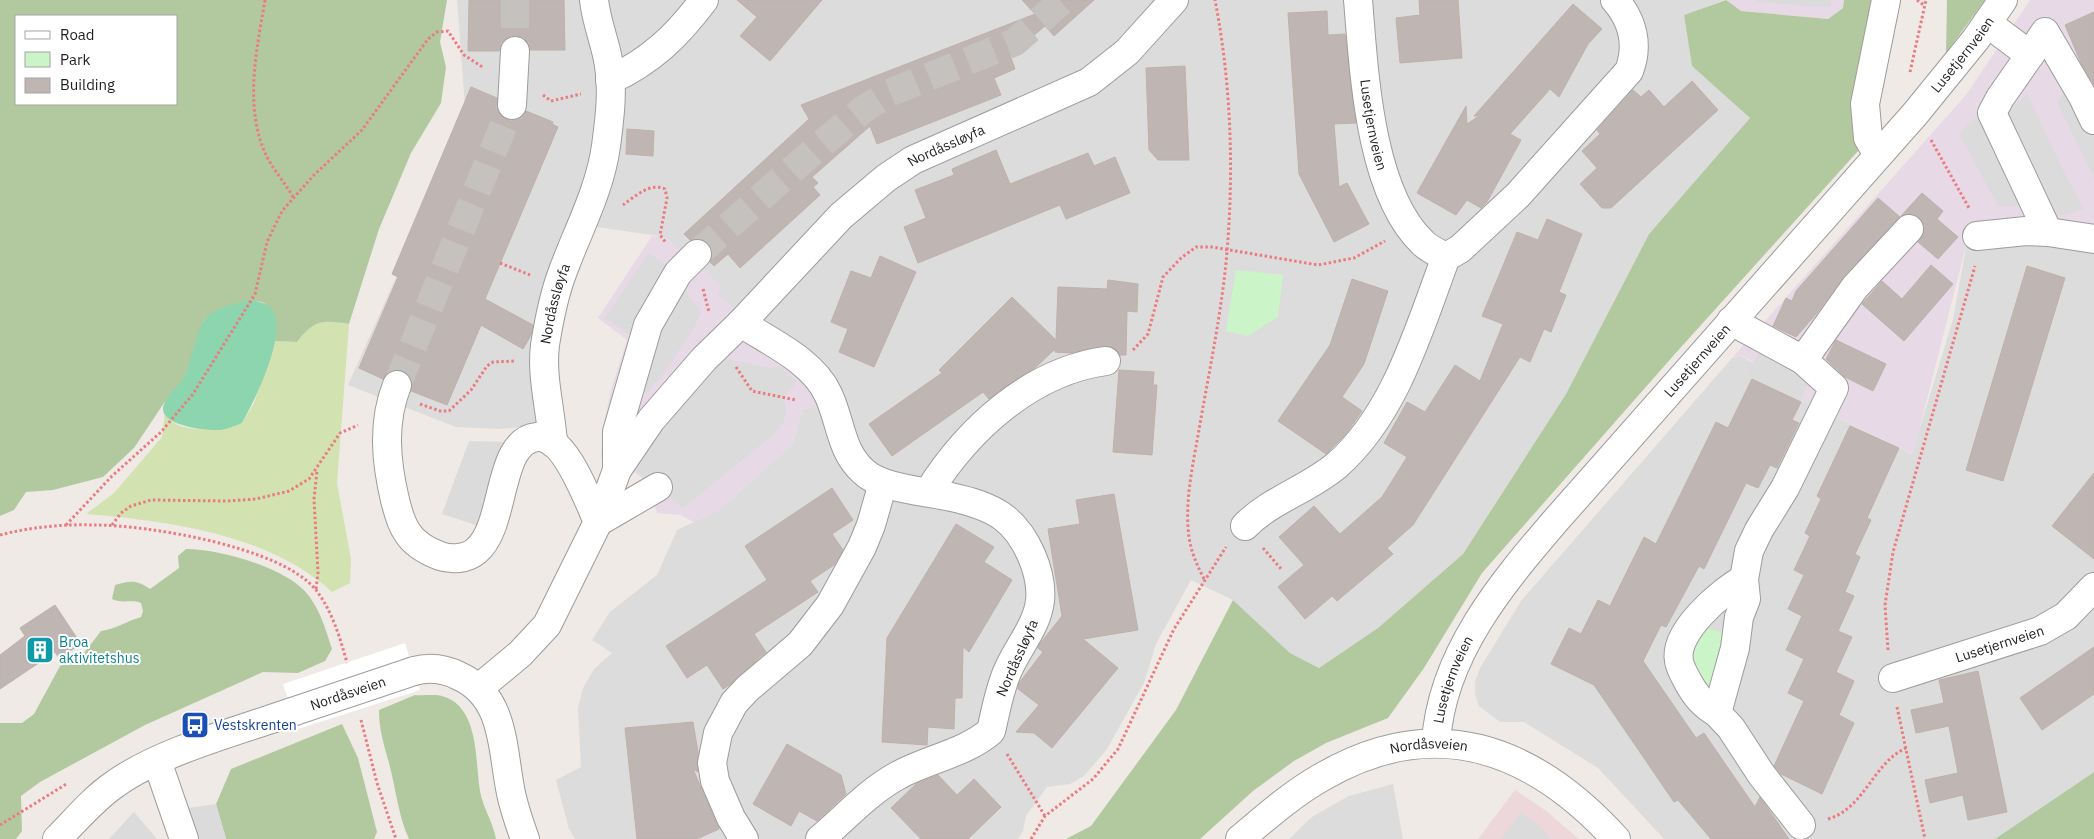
<svg xmlns="http://www.w3.org/2000/svg" width="2094" height="839" font-family="'IBM Plex Sans',sans-serif">
<style>
.residential{fill:#dddcdc}
.commercial{fill:#edd7da}
.industrial{fill:#e7d9e6}
.grass{fill:#d2e3b1}
.forest{fill:#b2c99f;fill-rule:evenodd}
.park{fill:#cbf4c8}
.pitch{fill:#8cd5ae}
.parking{fill:#dbdbdb}
.pier{fill:#fff}
.building{fill:#bfb6b3;stroke:#bfb0aa}
.lines{fill:none;stroke-linecap:round;stroke-linejoin:round}
.minor-tunnel{stroke:#c5c1be;stroke-width:28;stroke-dasharray:28 14;stroke-linecap:butt}
.minor-casing{stroke:#9c9c9c;stroke-width:30}
.path{stroke:#eb7b80;stroke-width:3;stroke-dasharray:2.5 2.5;stroke-linecap:butt}
.minor{stroke:#fff;stroke-width:28}
.minor-bridge-casing{stroke:#9c9c9c;stroke-width:30;stroke-linecap:butt}
.minor-bridge{stroke:#fff;stroke-width:28}
.labels{text-anchor:middle;stroke-width:4;stroke-linejoin:round;paint-order:stroke}
.street-label{font-size:14px;fill:#1f1f1f;stroke:#fff}
.culture-label{font-size:14px;fill:#0d838f;stroke:#fff;text-anchor:start}
.transit-label{font-size:14px;fill:#164399;stroke:#fff;text-anchor:start}
</style>
<rect width="100%" height="100%" fill="#efeae6"/>
<g class="residential">
<polygon points="457,0 1724,0 1684,15 1692,66 1751,117 1649,234 1566,394 1463,554 1378,628 1319,668 1290,653 1233,600 1191,580 1156,644 1144,683 1107,749 1084,776 1070,784 1047,787 1026,816 1023,831 1018,839 575,839 569,829 556,780 581,767 578,708 583,688 594,669 612,653 592,640 610,612 657,575 677,530 719,510 792,445 803,409 843,402 716,294 722,288 665,237 590,226 576,257 539,426 498,429 456,427 348,385 466,120"/>
<polygon points="2094,228 2094,772 1995,839 1664,839 1598,768 1524,722 1500,722 1479,706 1475,694 1475,682 1480,668 1521,601 1733,357 1736,358 1740,355 1753,363 1748,374 1912,454 1953,319 1967,242"/>
<polygon points="1393,784 1403,839 1289,839 1312,817 1331,806 1349,796"/>
</g>
<polygon class="commercial" points="1515,790 1545,810 1579,839 1478,839"/>
<g class="industrial">
<polygon points="1726,0 1844,0 1843,8 1828,19 1740,11"/>
<polygon points="2030,0 2094,0 2094,228 1967,242 1913,454 1747,374 1753,362 1741,355 1736,358 1733,357 1966,95"/>
<polygon points="652,236 665,237 706,272 722,288 717,295 736,310 744,303 775,329 844,402 803,409 792,445 719,510 694,522 680,515 657,513 648,487 642,478 629,468 601,458 604,423 611,390 627,340 598,318"/>
</g>
<path class="grass" d="M323 321 349 324 337 483 351 559 350 583 332 592C269 534 168 521 86 514L114 493 162 437 165 412C176 438 221 427 242 423L254 403 275 341 297 342 309 327Z"/>
<g class="forest">
<path d="M0 0H447L440 42 446 67 441 103 411 153 379 229 349 324C322 320 315 319 297 342L275 341C279 279 240 305 204 320L183 382 164 403 134 448 103 477 53 490 26 492 14 510 0 516ZM16 16H176V104H16Z"/>
<polygon points="1726,0 1741,11 1828,19 1843,8 1844,0 1875,0 1867,141 1674,355 1482,573 1424,668 1388,718 1326,743 1294,761 1253,791 1200,839 1066,839 1091,826 1176,710 1233,600 1290,653 1319,668 1378,628 1463,554 1566,394 1649,234 1750,118 1692,66 1684,15"/>
<polygon points="1947,0 1985,0 1946,53"/>
<path d="M186 549C220 549 289 568 309 596 321 612 326 631 332 649L325 661 298 673 263 672 145 725 40 782 21 796 22 831 16 839H0V723H22L34 714 60 666 84 653 101 631C116 629 127 621 141 617L143 611 141 603C131 599 123 604 112 599L115 585C130 580 138 580 150 589L179 568 178 556Z"/>
<path d="M415 695C423 696 435 694 442 696 480 706 475 763 480 791 483 808 493 822 496 839H409C398 815 396 789 389 763 384 745 379 730 379 710Z"/>
<polygon points="342,724 358,758 377,832 374,839 226,839 216,804 231,769"/>
<polygon points="2094,772 2094,839 1995,839"/>
</g>
<g class="park">
<polygon points="1236,270 1283,275 1278,317 1248,336 1226,331"/>
<polygon points="1701,626 1726,634 1724,666 1708,693 1687,661"/>
</g>
<path class="pitch" d="M251 300C258 302 268 303 272 309 289 332 254 402 242 423 235 426 227 429 220 430 208 431 155 426 164 404 168 393 181 386 186 373 190 361 199 326 205 319 216 306 236 304 251 300Z"/>
<g class="parking">
<polygon points="1757,0 1831,0 1830,7 1757,2"/>
<polygon points="2071,84 2094,133 2094,178 2057,102"/>
<polygon points="2027,94 2065,174 2084,209 2059,216 2020,205 1998,206 1959,133 1974,119 2012,108"/>
<polygon points="649,253 684,279 682,288 701,311 695,326 663,374 646,393 621,383 634,338 605,318"/>
<polygon points="1759,353 1800,374 1799,377 1809,382 1800,400 1747,374"/>
<polygon points="725,359 772,368 779,366 797,381 783,397 786,409 784,421 774,434 683,508 636,470 659,435 700,385"/>
<polygon points="469,441 511,442 494,531 442,514"/>
<polygon points="216,804 226,839 196,839 188,808"/>
<polygon points="134,812 157,839 109,839"/>
<polygon points="1521,812 1539,826 1551,839 1501,839"/>
</g>
<polygon class="pier" points="405,643 420,690 298,729 283,684"/>
<g class="building">
<polygon points="469,0 564,0 565,50 530,50 524,38 515,35 508,37 502,42 499,51 468,51"/>
<polygon points="737,0 822,0 770,61 740,36 757,17"/>
<polygon points="1022,0 1094,0 1054,36 1045,26 1010,55 1015,69 994,78 1001,95 877,144 870,126 812,177 818,183 813,187 820,195 740,268 728,254 714,266 710,262 712,250 708,243 701,239 690,240 684,234 809,119 801,105 1035,14"/>
<polygon points="1419,0 1458,0 1462,58 1400,63 1396,18 1420,15"/>
<polygon points="1573,4 1602,29 1588,44 1559,97 1550,89 1510,134 1521,140 1487,202 1481,208 1467,200 1456,215 1417,193 1466,106 1467,124 1479,116 1474,116"/>
<polygon points="1327,11 1328,35 1345,34 1356,123 1334,124 1339,187 1347,183 1369,224 1334,242 1299,174 1288,13"/>
<polygon points="2094,12 2094,85 2081,63 2065,25"/>
<polygon points="1185,66 1189,160 1158,160 1149,150 1146,68"/>
<polygon points="1692,81 1718,110 1611,208 1602,208 1580,184 1597,168 1582,151 1600,134 1597,130 1633,90 1641,97 1649,90 1664,107"/>
<polygon points="471,87 497,98 498,112 504,118 511,121 519,119 526,111 553,122 552,124 558,127 485,299 533,325 531,335 523,349 481,325 447,405 411,391 412,381 408,374 402,370 393,370 383,379 359,368 398,277 392,274"/>
<polygon points="627,129 654,131 653,156 626,154"/>
<polygon points="996,150 1010,184 1088,153 1094,166 1115,157 1130,193 1066,219 1060,205 918,263 904,227 926,218 915,190 954,175 952,169"/>
<polygon points="1922,193 1943,211 1937,219 1958,237 1938,259 1918,242 1924,232 1924,225 1920,218 1912,214 1901,216"/>
<polygon points="1878,198 1900,217 1844,276 1817,313 1796,337 1773,326 1786,298 1792,301 1796,291"/>
<polygon points="1547,219 1582,234 1559,292 1566,295 1551,332 1544,329 1530,362 1520,357 1413,525 1387,548 1393,554 1337,601 1332,596 1305,619 1278,587 1304,565 1279,537 1314,506 1340,534 1382,497 1407,457 1384,443 1407,402 1425,412 1455,365 1480,381 1503,324 1482,316 1517,232 1538,240"/>
<polygon points="880,256 916,272 874,367 839,352 848,329 831,322 851,271 871,278"/>
<polygon points="1931,265 1953,284 1904,341 1862,304 1882,281 1902,299"/>
<polygon points="2027,266 2065,278 2003,481 1966,470"/>
<polygon points="1352,279 1388,291 1364,364 1342,397 1362,411 1346,434 1326,454 1278,421 1330,345"/>
<polygon points="1108,280 1138,284 1137,312 1127,311 1126,355 1120,355 1110,346 1071,353 1055,352 1055,349 1035,368 989,399 983,392 892,456 869,424 942,373 939,370 1012,297 1056,340 1058,287 1107,289"/>
<polygon points="1836,340 1886,364 1873,391 1845,377 1826,359"/>
<polygon points="1119,370 1154,372 1153,385 1157,385 1152,455 1113,452"/>
<polygon points="1752,379 1801,402 1792,420 1799,423 1777,468 1770,465 1758,488 1746,483 1704,569 1699,566 1666,627 1661,625 1643,661 1696,738 1704,733 1755,807 1760,797 1789,839 1711,839 1678,800 1674,802 1594,685 1551,664 1569,628 1581,634 1598,600 1610,606 1644,537 1656,544 1716,422 1728,428"/>
<polygon points="1850,426 1899,448 1867,518 1871,520 1855,554 1860,557 1845,592 1854,596 1838,631 1852,637 1836,672 1854,681 1839,715 1854,723 1822,794 1781,774 1774,766 1804,701 1788,693 1804,659 1786,650 1802,616 1788,609 1804,575 1794,570 1810,536 1805,533 1821,499 1817,496"/>
<polygon points="2094,473 2094,559 2052,526"/>
<polygon points="832,488 853,520 832,534 843,550 834,565 810,581 818,592 754,634 766,652 731,684 723,689 707,665 687,678 666,646 767,580 745,546"/>
<polygon points="1114,494 1138,630 1083,639 1118,668 1052,748 1034,733 1016,732 1039,705 1018,689 1019,683 1043,652 1038,648 1039,645 1062,616 1048,529 1080,524 1076,500"/>
<polygon points="956,524 994,547 984,562 1012,580 969,652 963,647 962,698 955,698 954,729 928,727 927,745 882,742 887,638"/>
<polygon points="55,605 81,644 59,658 55,652 0,689 0,655 25,636 20,628"/>
<polygon points="2094,647 2094,694 2042,730 2020,698"/>
<polygon points="1978,671 2007,812 1968,820 1963,795 1930,803 1925,780 1958,773 1949,726 1916,733 1911,710 1944,703 1939,680"/>
<polygon points="693,722 698,752 698,772 693,769 719,829 697,839 637,839 625,728"/>
<polygon points="787,744 841,775 846,794 817,821 799,811 791,826 753,804"/>
<polygon points="938,775 957,795 974,779 1001,807 968,839 921,839 891,808 916,784"/>
</g>
<g class="lines">
<g class="minor-tunnel">
<polyline points="515,0 515,51"/>
<polyline points="697,254 818,147 864,109 889,93 1015,42 1063,0"/>
<polyline points="397,385 512,105"/>
</g>
<defs>
<g id="minor">
<path id="s1" d="M1358 0C1364 70 1369 192 1423 243 1429 249 1438 253 1446 257"/>
<polyline points="1987,23 2030,55 2000,98 1992,113 2048,232"/>
<polyline points="2030,55 2045,32 2083,97 2094,120"/>
<path d="M610 80C651 61 677 36 704 0"/>
<polyline points="512,105 515,51"/>
<polyline points="1878,155 1868,138 1865,104 1886,0"/>
<polyline points="1977,236 2026,231 2048,232 2094,239"/>
<polyline points="1731,321 1803,360 1834,388 1785,488 1759,530 1749,551 1744,579 1746,599 1739,617 1735,648 1717,713 1731,728 1761,774 1801,825"/>
<path d="M741 323C770 342 813 361 828 394 841 421 840 451 864 472 882 489 926 491 951 497 969 501 988 506 1003 517 1026 534 1043 573 1040 601 1037 626 1018 647 1008 670 999 690 996 710 991 731 964 754 927 759 897 776 868 792 845 818 820 839"/>
<polyline points="1803,360 1855,287 1909,229"/>
<path d="M397 385C382 423 386 462 395 500 398 511 400 522 407 532 414 544 427 551 440 556 451 560 467 559 476 551 507 526 496 441 537 437 565 435 588 500 598 522"/>
<path id="s2" d="M553 443C551 411 541 377 545 345 549 320 554 294 563 271 578 230 600 190 606 146 610 116 614 85 607 55 603 37 596 19 594 0"/>
<polyline points="617,470 617,432 648,325 678,273 697,254"/>
<path d="M929 491C968 429 1031 371 1106 361"/>
<polyline points="598,522 658,487"/>
<path d="M1245 526C1270 500 1309 489 1337 465 1396 413 1419 328 1446 257L1460 249 1518 195 1629 71C1639 45 1633 21 1615 0"/>
<path d="M414 671C429 667 445 669 459 676 504 696 502 746 510 788 513 806 519 822 525 839"/>
<path id="s3" d="M1893 678 2040 631 2066 616 2094 587"/>
<path id="s4" d="M479 688 520 654 547 625 598 522 617 470 651 420 704 359 741 323 841 216 886 178 913 160 1089 82 1127 52 1174 0"/>
<path d="M1717 713C1703 705 1696 696 1688 682 1685 676 1680 668 1679 661 1673 632 1722 591 1744 579"/>
<path id="s5" d="M1436 743C1441 655 1502 583 1557 519L1915 114 1976 39 2003 0"/>
<polyline points="157,761 184,839"/>
<path d="M57 839C76 820 93 799 115 784 161 751 238 731 292 712"/>
<polyline points="744,839 731,818 715,781 712,763 718,733 734,703 747,689 800,644 830,605 862,547 871,525 883,483"/>
<path id="s6" d="M1240 839C1266 817 1292 794 1322 777 1435 711 1533 748 1616 839"/>
</g>
</defs>
<use href="#minor" class="minor-casing"/>
<g class="path">
<path d="M265 0C257 48 245 101 263 148 269 165 284 181 293 197"/>
<polyline points="1917,0 1925,6"/>
<polyline points="1910,72 1926,0"/>
<polyline points="543,95 551,101 581,94"/>
<polyline points="1931,140 1969,208"/>
<path d="M623 205C634 197 650 182 665 189L667 198 660 235 666 243"/>
<polyline points="500,263 530,275"/>
<polyline points="703,289 709,312"/>
<polyline points="1133,350 1148,334 1163,277 1181,258 1196,247 1212,247 1318,265 1354,258 1385,241"/>
<polyline points="736,367 752,391 796,400"/>
<polyline points="420,404 440,411 449,411 471,390 487,366 493,362 515,361"/>
<polyline points="66,525 112,476 161,432 193,394 255,294 267,242 282,211 314,175 362,130 428,39 437,32 448,31 464,55 484,68"/>
<polyline points="112,525 121,513 131,506 151,500 227,501 256,499 289,491 309,479 340,433 358,425"/>
<path d="M0 535C31 527 63 524 94 525 148 525 282 547 316 590 332 611 340 637 347 663"/>
<polyline points="1263,548 1282,570"/>
<path d="M1204 579C1197 565 1191 552 1189 537 1184 500 1194 460 1200 424 1210 367 1222 310 1227 252 1234 168 1231 83 1215 0"/>
<polyline points="316,589 318,573 314,499 317,471"/>
<polyline points="1888,650 1885,605 1893,552 1975,266"/>
<polyline points="1897,707 1925,839"/>
<polyline points="361,720 377,783 396,839"/>
<polyline points="1007,754 1045,816"/>
<path d="M1828 819C1864 809 1873 763 1906 748"/>
<polyline points="0,825 68,783"/>
<polyline points="1031,839 1045,816 1093,779 1118,749 1174,629 1226,547"/>
</g>
<use href="#minor" class="minor"/>
<defs>
<g id="minor-bridge">
<path id="s7" d="M292 712 414 671"/>
</g>
</defs>
<use href="#minor-bridge" class="minor-bridge-casing"/>
<use href="#minor-bridge" class="minor-bridge"/>
</g>
<defs>
<symbol id="building-square" viewBox="-11 -11 22 22"><rect x="-9" y="-9" width="18" height="18" rx="4" fill="#0f9aa8" stroke="#fff"/><path d="M-4-6H4V6H1V3H-1V6H-4ZM-2.5-4.3h1.7v1.8h-1.7ZM.8-4.3h1.7v1.8H.8ZM-2.5-1h1.7V.8h-1.7ZM.8-1h1.7V.8H.8Z" fill="#fff"/></symbol>
<symbol id="bus-square" viewBox="-11 -11 22 22"><rect x="-9" y="-9" width="18" height="18" rx="4" fill="#1a4fb4" stroke="#fff"/><path d="M-5-6H5V4H4V6H2V4H-2V6H-4V4H-5ZM-3.5-4V0h7V-4ZM-3.5 1.2v1.5H-2V1.2ZM2 1.2v1.5H3.5V1.2Z" fill="#fff"/></symbol>
</defs>
<g fill-rule="evenodd">
<use href="#building-square" x="24" y="634" width="32" height="32"/>
<use href="#bus-square" x="179" y="709" width="32" height="32"/>
</g>
<g class="labels">
<g class="street-label">
<text dy="5" stroke="none"><textPath href="#s5" startOffset="876">Lusetjernveien</textPath></text>
<text dy="5" stroke="none"><textPath href="#s1" startOffset="126">Lusetjernveien</textPath></text>
<text dy="5" stroke="none"><textPath href="#s4" startOffset="730">Nordåssløyfa</textPath></text>
<text dy="5" stroke="none"><textPath href="#s2" startOffset="141">Nordåssløyfa</textPath></text>
<text dy="5" stroke="none"><textPath href="#s5" startOffset="471">Lusetjernveien</textPath></text>
<text dy="5" stroke="none"><textPath href="#s3" startOffset="112">Lusetjernveien</textPath></text>
<text transform="translate(1017 658) rotate(-66)" y="5">Nordåssløyfa</text>
<text dy="5" stroke="none"><textPath href="#s5" startOffset="66">Lusetjernveien</textPath></text>
<text dy="5" stroke="none"><textPath href="#s7" startOffset="59">Nordåsveien</textPath></text>
<text dy="5" stroke="none"><textPath href="#s6" startOffset="216">Nordåsveien</textPath></text>
</g>
<g class="culture-label">
<text x="59" y="647">Broa<tspan x="59" dy="16">aktivitetshus</tspan></text>
</g>
<g class="transit-label">
<text x="214" y="730">Vestskrenten</text>
</g>
</g>
<rect x="15" y="15" width="162" height="90" fill="#ffffff" stroke="#a5a5a5"/>
<rect x="25" y="31" width="25" height="8" fill="#ffffff" stroke="#a5a5a5"/>
<text x="60" y="40" font-size="15" fill="#1f1f1f">Road</text>
<rect x="25" y="52" width="25" height="15" fill="#cbf4c8" stroke="#a5a5a5"/>
<text x="60" y="65" font-size="15" fill="#1f1f1f">Park</text>
<rect x="25" y="78" width="25" height="15" fill="#bfb6b3" stroke="#a5a5a5"/>
<text x="60" y="90" font-size="15" fill="#1f1f1f">Building</text>
</svg>
